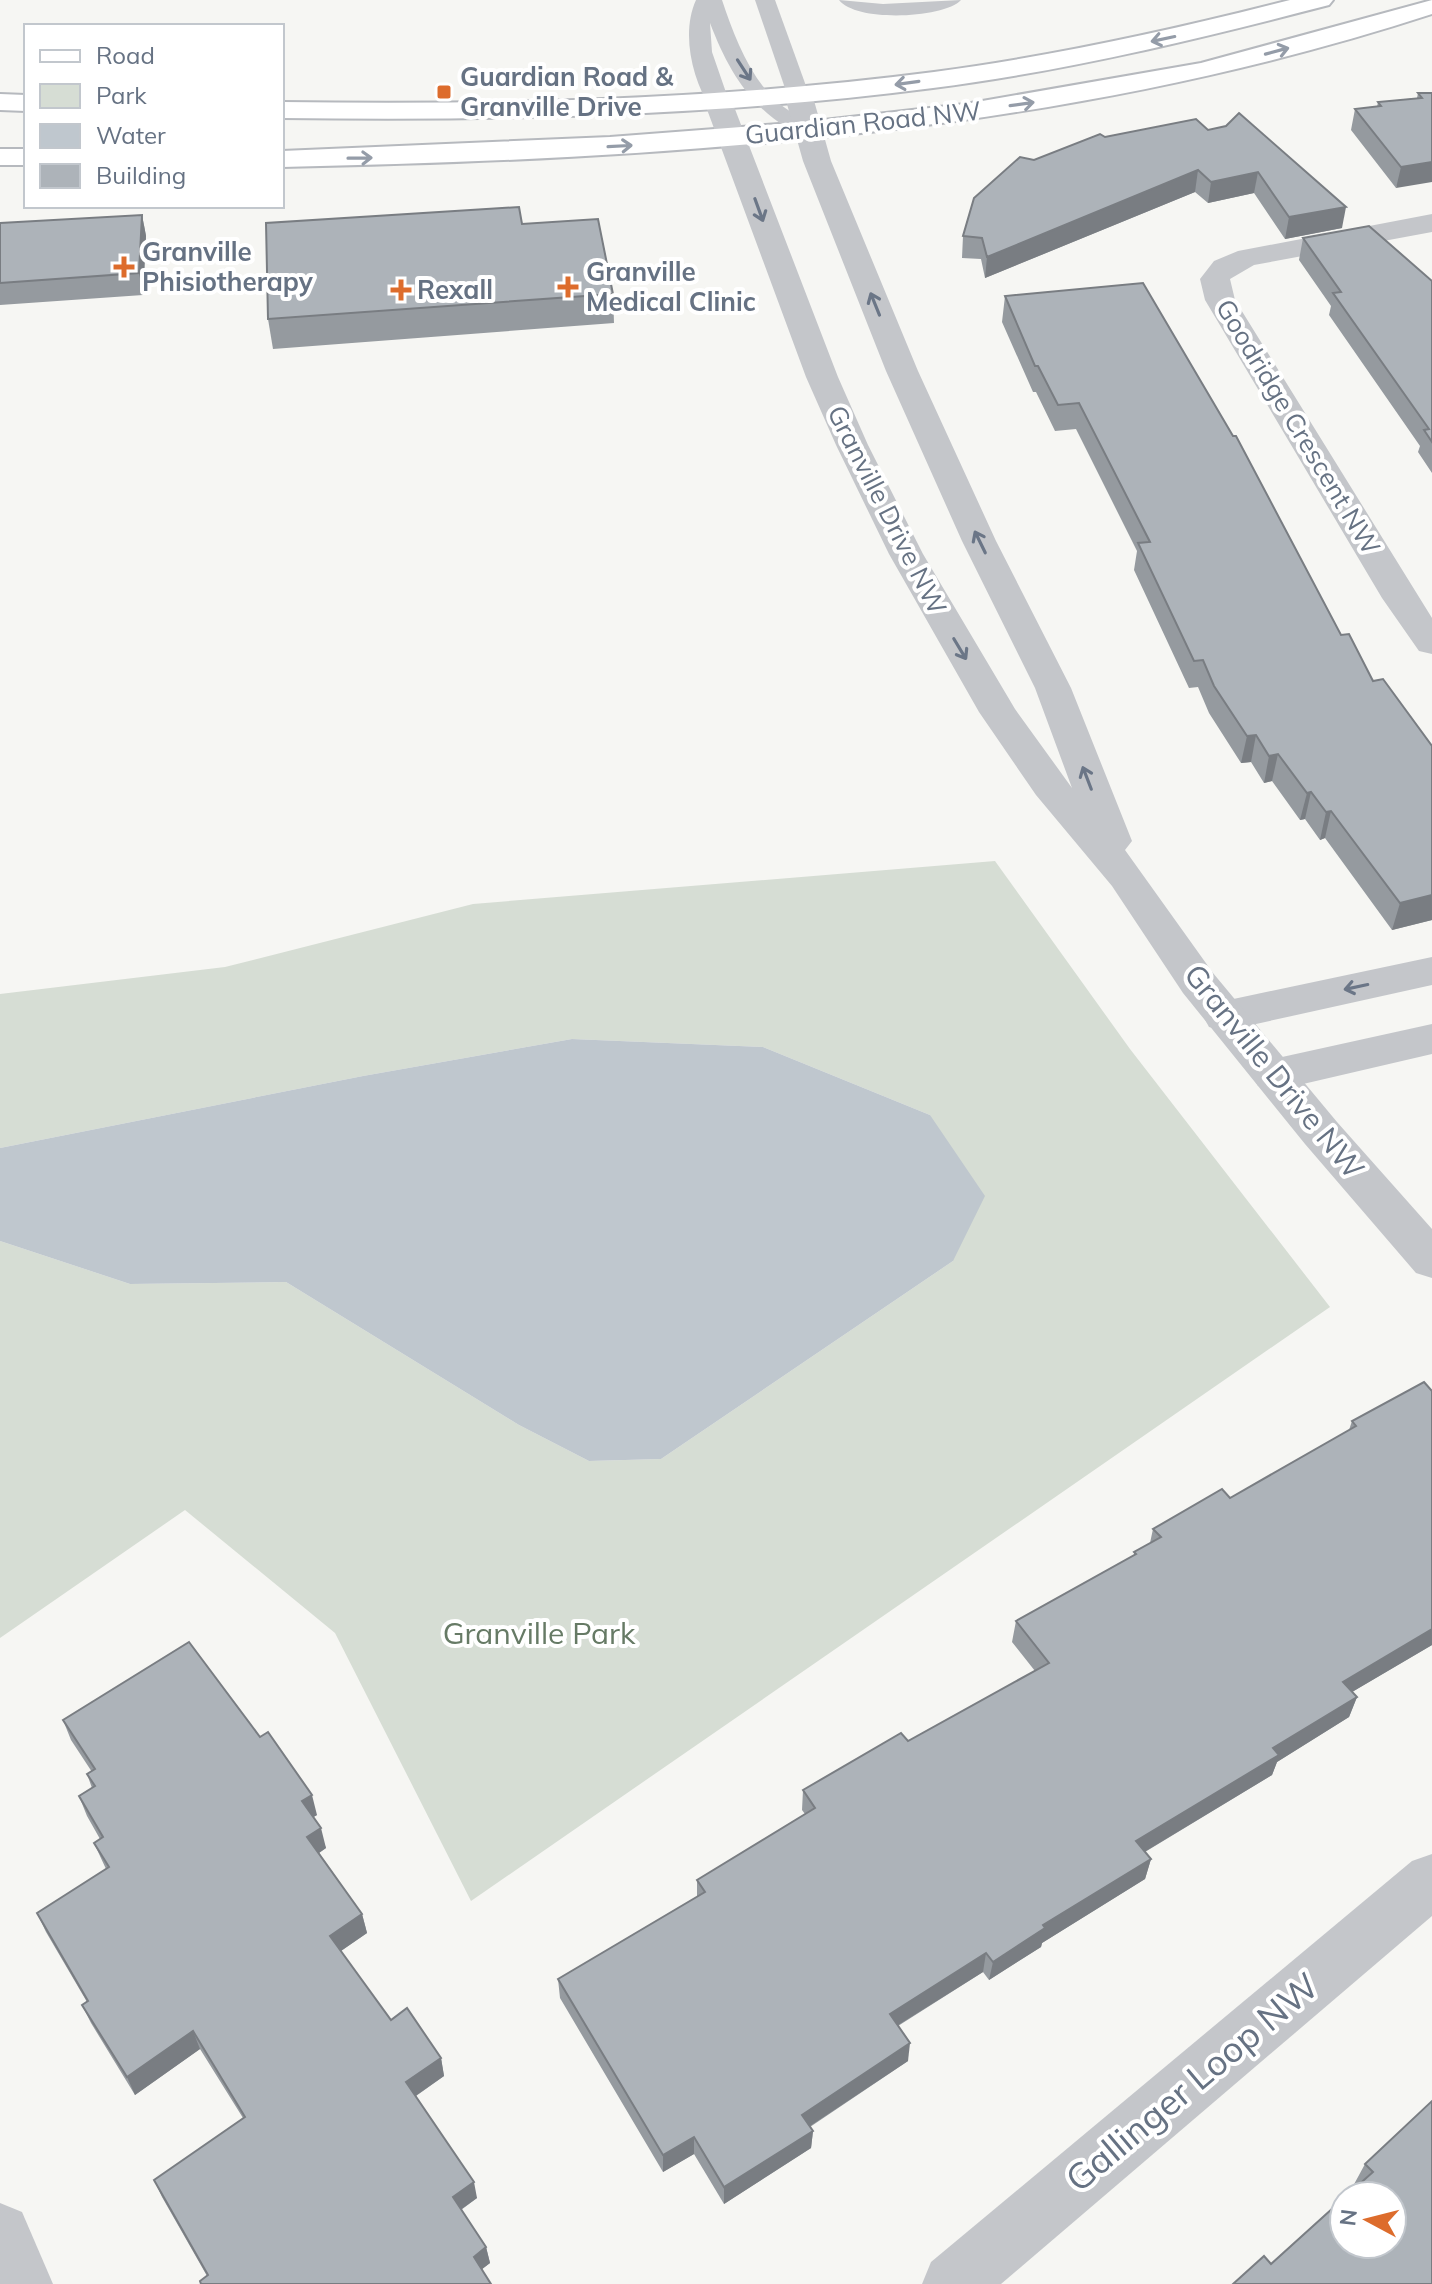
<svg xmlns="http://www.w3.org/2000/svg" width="1432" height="2284" font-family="Mulish,sans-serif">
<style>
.green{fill:#d6ddd4}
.water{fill:#bfc7ce}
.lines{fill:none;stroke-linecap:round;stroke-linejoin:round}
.secondary-casing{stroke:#b6b9be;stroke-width:4}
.service{fill:#c4c6ca;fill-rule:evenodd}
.minor{fill:#c4c6ca;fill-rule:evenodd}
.tertiary{fill:#c4c6ca;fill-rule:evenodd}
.secondary{fill:#fff;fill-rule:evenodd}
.wall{fill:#959a9f}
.shaded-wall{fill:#797d82}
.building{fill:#adb3b9;stroke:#797d82;stroke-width:2}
.oneway{stroke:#949ca8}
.oneway2{stroke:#6b7687}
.poi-dot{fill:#dd6c2c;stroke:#fff;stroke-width:3}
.labels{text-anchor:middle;stroke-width:8;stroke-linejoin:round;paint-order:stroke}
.far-poi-label{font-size:26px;font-weight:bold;fill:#667283;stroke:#fff;text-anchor:start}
.far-street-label{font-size:26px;fill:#667283;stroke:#fff}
.street-label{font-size:30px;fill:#667283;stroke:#fff}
.park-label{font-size:30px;fill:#667a65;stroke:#fff}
.near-street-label{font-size:36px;fill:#667283;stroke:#fff}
</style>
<rect width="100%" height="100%" fill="#f6f6f3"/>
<polygon class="green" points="995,861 1130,1049 1330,1307 471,1901 335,1633 185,1510 0,1638 0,1241 130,1284 286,1282 519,1425 589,1461 661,1459 953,1261 930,1115 763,1047 572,1039 363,1076 0,1148 0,994 225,967 473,904"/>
<polygon class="water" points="572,1039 763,1047 930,1115 985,1196 953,1261 661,1459 589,1461 519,1425 286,1282 130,1284 0,1241 0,1148 363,1076"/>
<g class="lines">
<defs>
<g id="secondary">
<path d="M1290 0H1333L1329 5C1198 39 1067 71 933 88 717 116 500 121 282 118V102C500 105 718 100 934 72 1055 56 1173 30 1290 0Z"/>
<path d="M1432 0V14C1062 135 669 159 282 167V151L610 137 806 122 965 104 1201 63Z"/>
<polygon points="0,94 26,95 26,111 0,110"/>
<rect x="0" y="149" width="26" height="16"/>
</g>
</defs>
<use href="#secondary" class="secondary-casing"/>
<g class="service">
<path d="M696 0H722C734 36 751 81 781 105 791 113 803 118 814 125L817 130 814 135C802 138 796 133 786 127 747 103 726 65 710 23L712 52 730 104 727 109H711C692 79 681 33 696 0Z"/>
<polygon points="755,0 775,0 810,97 807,102 791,102 788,97"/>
<path d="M839 0 883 4 961 0C945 18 857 23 839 0Z"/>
</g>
<g class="minor">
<polygon points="1432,214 1432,232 1254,265 1230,279 1235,300 1432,618 1432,654 1419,651 1382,598 1205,300 1200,279 1214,261 1238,251"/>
<polygon points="1432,957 1432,985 1224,1031 1209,1027 1203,1016 1209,1005 1224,1001"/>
<polygon points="1432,1024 1432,1054 1273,1091 1258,1086 1252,1075 1258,1064 1273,1059"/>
<polygon points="1432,1854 1432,1916 1001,2284 922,2284 931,2262 1412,1861"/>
<polygon points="0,2203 22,2212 53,2284 0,2284"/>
</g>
<polygon class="tertiary" points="799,89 809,91 813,97 831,161 918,371 996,541 1071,688 1132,841 1125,850 1213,973 1337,1122 1432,1229 1432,1278 1416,1273 1305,1144 1183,993 1112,886 1036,795 979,712 889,554 836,445 806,377 705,104 709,98 729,98 733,104 838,377 868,445 923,554 1015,709 1072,788 1035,688 962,541 886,371 803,161 785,97 789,91"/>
<use href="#secondary" class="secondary"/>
</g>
<g class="wall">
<polygon points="1418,93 1432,93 1396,188 1351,130 1355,109 1377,107 1378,102 1417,98"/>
<polygon points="1208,130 1342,228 1285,239 1254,193 1208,203 1195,192 985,278 981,259 962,258 963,236 1105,137"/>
<polygon points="142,215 146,236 143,295 0,305 0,223"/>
<polygon points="522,224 613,294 614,323 273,349 268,319"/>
<polygon points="1303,238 1432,281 1432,473 1418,452 1420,446 1329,315 1331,306 1299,260"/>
<polygon points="1005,296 1341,635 1373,681 1432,746 1432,920 1392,930 1325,838 1320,840 1305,819 1300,820 1272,781 1264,783 1251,762 1241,763 1209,713 1198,687 1189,688 1134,570 1137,551 1076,429 1055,431 1036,392 1033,392 1002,322"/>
<polygon points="1424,1382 1432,1645 1352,1692 1357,1697 1349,1717 1277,1762 1272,1775 1145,1852 1151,1859 1145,1879 1042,1943 1041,1947 989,1980 983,1972 898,2026 908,2061 810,2127 813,2131 811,2148 724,2204 694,2154 663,2172 560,1998 558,1979 697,1897 697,1880 805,1814 802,1810 803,1790 908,1741 1035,1671 1012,1642 1016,1621 1134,1556 1134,1552 1150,1543 1153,1529 1230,1498 1349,1430 1352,1421"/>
<polygon points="63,1720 317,1815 313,1817 326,1848 319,1853 362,1914 367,1933 341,1951 391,2020 441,2058 444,2076 416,2096 477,2198 461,2210 486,2247 490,2263 482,2269 207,2276 162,2197 154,2180 243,2118 200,2049 135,2095 91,2023 82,2005 87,2002 46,1932 37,1913 106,1869 94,1843 100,1839 87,1816 79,1796 92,1788 87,1774 92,1772 71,1740"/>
<polygon points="1432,2101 1432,2284 1271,2264 1354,2189 1352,2188 1365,2164"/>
</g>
<g class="shaded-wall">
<polygon points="1432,162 1432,182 1396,188 1401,167"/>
<polygon points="1198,170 1195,192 985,278 987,257"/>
<polygon points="1258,172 1254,193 1208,203 1211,182"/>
<polygon points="1346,207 1342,228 1285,239 1289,217"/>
<polygon points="142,215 146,236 143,295 139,273"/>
<polygon points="1256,735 1251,762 1241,763 1247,736"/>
<polygon points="1278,754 1272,781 1264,783 1269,756"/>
<polygon points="1311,792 1305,819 1300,820 1307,793"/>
<polygon points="1331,811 1325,838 1320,840 1326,812"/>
<polygon points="1432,895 1432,920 1392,930 1400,903"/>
<polygon points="1432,1629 1432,1645 1335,1702 1343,1682"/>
<polygon points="1357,1697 1349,1717 1277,1762 1272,1775 1131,1860 1136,1841 1273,1748"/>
<polygon points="312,1795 317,1815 307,1821 302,1801"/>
<polygon points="321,1828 326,1848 313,1857 307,1837"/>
<polygon points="1151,1859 1145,1879 1042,1943 1041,1947 989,1980 993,1962 1043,1925"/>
<polygon points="362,1914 367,1933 335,1955 330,1936"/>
<polygon points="986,1953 983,1972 887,2032 890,2014"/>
<polygon points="193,2031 200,2049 135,2095 127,2077"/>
<polygon points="910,2043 908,2061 801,2132 802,2115"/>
<polygon points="441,2058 444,2076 411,2099 406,2082"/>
<polygon points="813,2131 811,2148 724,2204 724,2187"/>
<polygon points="694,2137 694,2154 663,2172 663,2155"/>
<polygon points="474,2182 477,2198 456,2213 453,2197"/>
<polygon points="486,2247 490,2263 477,2273 474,2257"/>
</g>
<g class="building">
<polygon points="1418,93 1432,93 1432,162 1401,167 1355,109 1381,106 1378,102 1422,98"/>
<polygon points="1239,113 1346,207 1289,217 1258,172 1211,182 1198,170 987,257 982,238 963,236 974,198 1020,157 1034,160 1100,134 1105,137 1196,119 1208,130 1226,126"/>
<polygon points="519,207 522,224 598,219 613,294 268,319 266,223"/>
<polygon points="142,215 139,273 0,283 0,223"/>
<polygon points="1369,226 1432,281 1432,442 1424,430 1429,429 1333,293 1341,292 1303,238"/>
<polygon points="1143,283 1233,436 1236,436 1341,635 1349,634 1373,681 1383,679 1432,746 1432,895 1400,903 1331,811 1326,812 1311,792 1307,793 1278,754 1269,756 1256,735 1247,736 1214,686 1203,660 1194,661 1138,543 1150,542 1079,403 1058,405 1038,366 1035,366 1005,296"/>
<polygon points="1424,1382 1432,1391 1432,1629 1343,1682 1357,1697 1273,1748 1279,1755 1136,1841 1151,1859 1043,1925 1045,1928 993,1962 986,1953 890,2014 910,2043 802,2115 813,2131 724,2187 694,2137 663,2155 558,1979 705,1892 697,1880 815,1808 803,1790 901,1733 908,1741 1049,1663 1016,1621 1136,1554 1134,1552 1161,1537 1153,1529 1222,1489 1230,1498 1356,1426 1352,1421"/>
<polygon points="189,1642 260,1737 268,1732 312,1795 302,1801 321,1828 307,1837 362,1914 330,1936 391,2020 407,2008 441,2058 406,2082 474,2182 453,2197 486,2247 474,2257 491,2284 201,2284 200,2281 208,2275 154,2180 245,2117 193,2031 127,2077 82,2005 88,2001 37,1913 109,1867 94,1843 103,1837 79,1796 95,1786 87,1774 95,1769 63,1720"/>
<polygon points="1432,2101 1432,2284 1233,2284 1264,2256 1271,2264 1344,2198 1344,2244 1392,2244 1392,2196 1346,2196 1373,2172 1365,2164"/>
</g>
<defs><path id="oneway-shaft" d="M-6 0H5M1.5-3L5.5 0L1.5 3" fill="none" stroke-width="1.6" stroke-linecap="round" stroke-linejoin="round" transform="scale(2)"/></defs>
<g class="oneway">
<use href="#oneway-shaft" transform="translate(1163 39) rotate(168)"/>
<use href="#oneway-shaft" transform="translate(1277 51) rotate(-15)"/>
<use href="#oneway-shaft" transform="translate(907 83) rotate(172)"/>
<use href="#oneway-shaft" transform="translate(1022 104) rotate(-8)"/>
<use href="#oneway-shaft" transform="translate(620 146) rotate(-3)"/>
<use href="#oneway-shaft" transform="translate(360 158) rotate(-1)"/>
</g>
<g class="oneway2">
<use href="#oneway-shaft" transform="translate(744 70) rotate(57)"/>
<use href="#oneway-shaft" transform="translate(759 210) rotate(70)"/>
<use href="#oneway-shaft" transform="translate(875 304) rotate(-112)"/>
<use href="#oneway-shaft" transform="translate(980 542) rotate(-116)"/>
<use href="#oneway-shaft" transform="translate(960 649) rotate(59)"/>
<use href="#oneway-shaft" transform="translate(1087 778) rotate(-111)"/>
<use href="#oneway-shaft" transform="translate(1356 987) rotate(168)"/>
</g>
<g class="poi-dot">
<rect x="436" y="84" width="16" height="16" rx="4"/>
<path d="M120 255h8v8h8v8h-8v8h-8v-8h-8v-8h8z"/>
<path d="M564 275h8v8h8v8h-8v8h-8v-8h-8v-8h8z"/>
<path d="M397 278h8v8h8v8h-8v8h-8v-8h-8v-8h8z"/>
</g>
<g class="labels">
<g class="far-poi-label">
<text x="460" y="86">Guardian Road &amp;<tspan x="460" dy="30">Granville Drive</tspan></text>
<text x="142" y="261">Granville<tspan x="142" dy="30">Phisiotherapy</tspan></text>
<text x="586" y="281">Granville<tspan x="586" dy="30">Medical Clinic</tspan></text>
<text x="417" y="299">Rexall</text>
</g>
<g class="far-street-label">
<text transform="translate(863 123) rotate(-6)" y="9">Guardian Road NW</text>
<text transform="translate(1298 427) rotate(59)" y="9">Goodridge Crescent NW</text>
<text transform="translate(887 510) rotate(63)" y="9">Granville Drive NW</text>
</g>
<g class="street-label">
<text transform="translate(1274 1072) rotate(51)" y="10">Granville Drive NW</text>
</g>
<g class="park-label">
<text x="539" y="1644">Granville Park</text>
</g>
<g class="near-street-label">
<text transform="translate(1192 2082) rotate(-40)" y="13">Gallinger Loop NW</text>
</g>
</g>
<rect x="24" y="24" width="260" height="184" fill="#ffffff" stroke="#c2c7cd" stroke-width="2"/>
<rect x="40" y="50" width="40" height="12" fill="#ffffff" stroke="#c2c7cd" stroke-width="2"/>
<text x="96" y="64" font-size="24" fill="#667283">Road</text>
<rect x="40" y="84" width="40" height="24" fill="#d6ddd4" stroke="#c2c7cd" stroke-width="2"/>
<text x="96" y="104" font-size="24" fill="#667283">Park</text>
<rect x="40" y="124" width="40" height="24" fill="#bfc7ce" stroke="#c2c7cd" stroke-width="2"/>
<text x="96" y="144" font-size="24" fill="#667283">Water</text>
<rect x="40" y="164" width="40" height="24" fill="#adb3b9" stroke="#c2c7cd" stroke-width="2"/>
<text x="96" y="184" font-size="24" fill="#667283">Building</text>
<g transform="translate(1368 2220) rotate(277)"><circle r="38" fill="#ffffff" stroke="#c2c7cd" stroke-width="2"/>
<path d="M0-6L14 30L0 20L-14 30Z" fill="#dd6c2c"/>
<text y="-12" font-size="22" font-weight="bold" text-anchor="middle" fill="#667283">N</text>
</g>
</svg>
